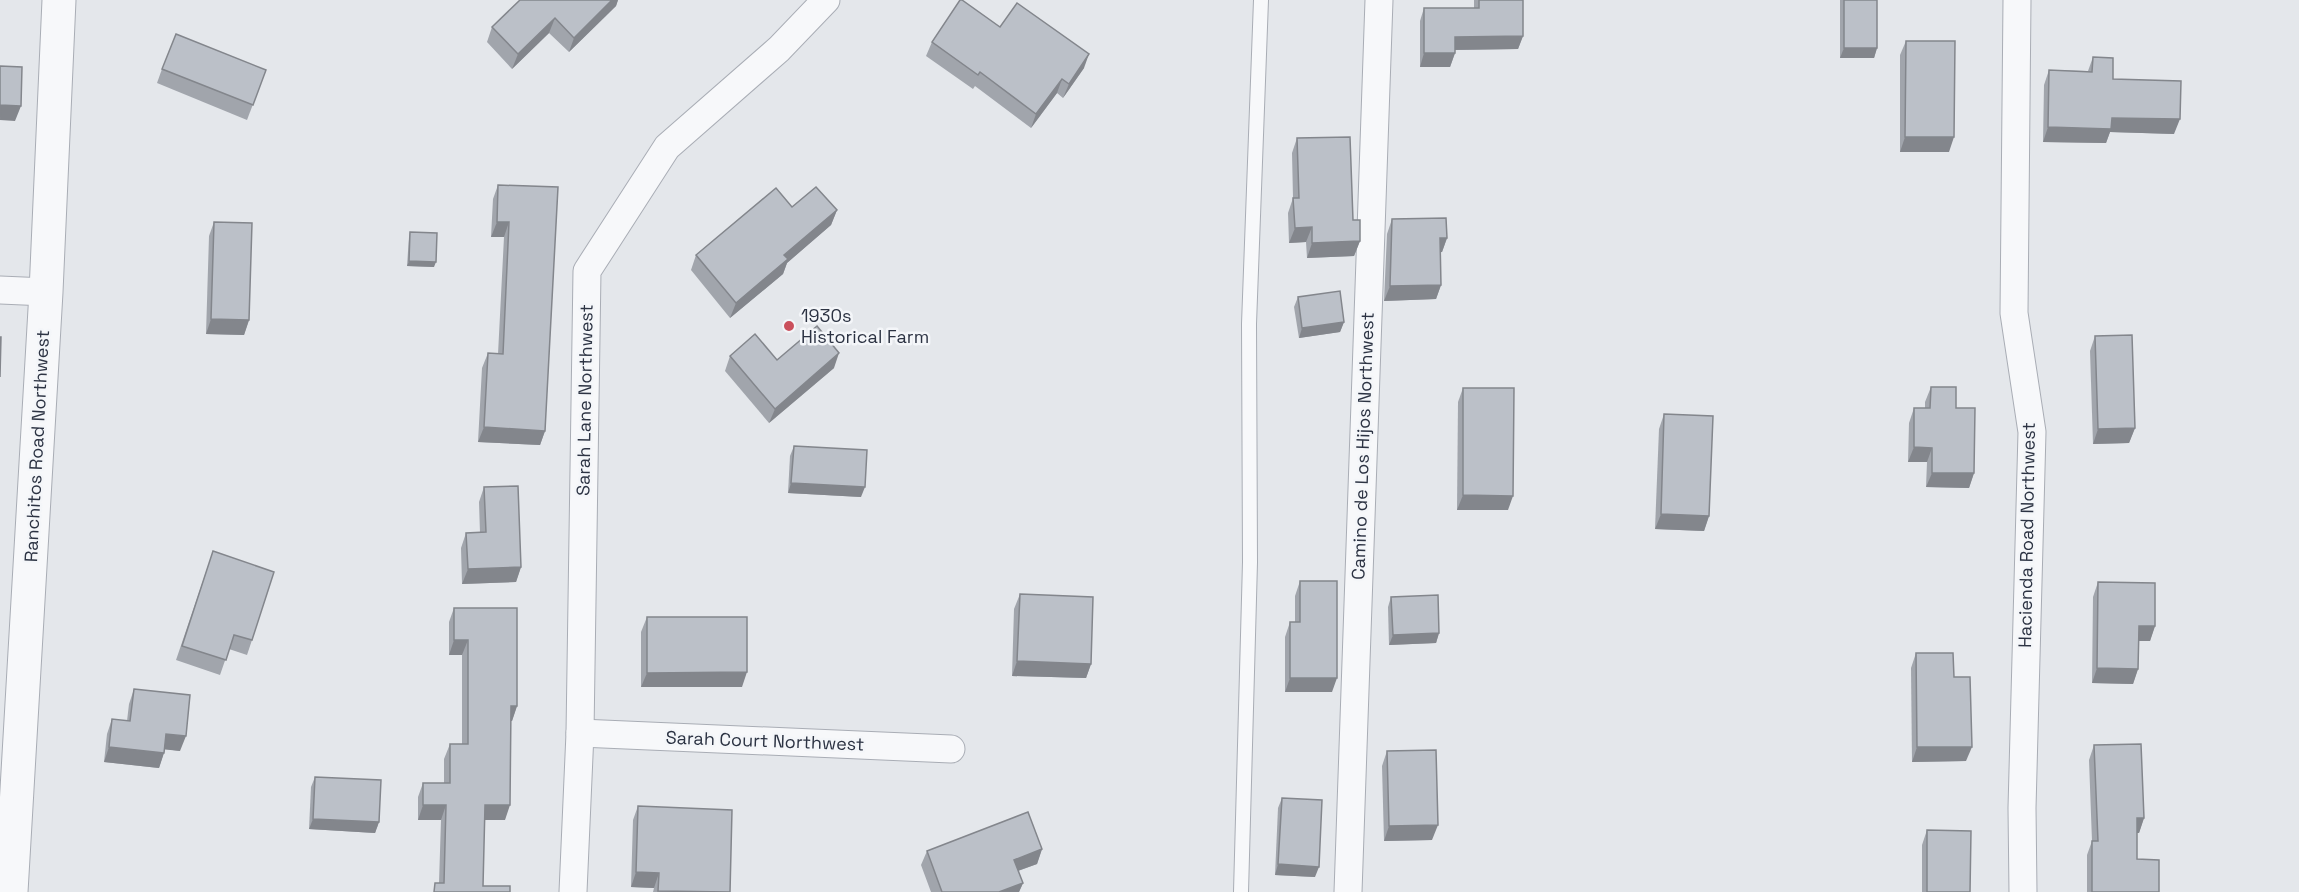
<svg xmlns="http://www.w3.org/2000/svg" width="2299" height="892" font-family="'Space Grotesk',sans-serif">
<style>
.lines{fill:none;stroke-linecap:round;stroke-linejoin:round}
.service-casing{stroke:#a9adb5;stroke-width:16}
.minor-casing{stroke:#a9adb5;stroke-width:29}
.tertiary-casing{stroke:#a9adb5;stroke-width:35}
.service{stroke:#f7f8fa;stroke-width:14}
.minor{stroke:#f7f8fa;stroke-width:27}
.tertiary{stroke:#f7f8fa;stroke-width:33}
.wall{fill:#a1a5ac}
.shaded-wall{fill:#83868c}
.building{fill:#bbc0c8;stroke:#83868c;stroke-width:1.5}
.poi-dot{fill:#ca505c;stroke:#f4f6f9;stroke-width:2}
.labels{text-anchor:middle;stroke-width:5;stroke-linejoin:round;paint-order:stroke}
.poi-label{font-size:18px;fill:#2c3343;stroke:#f4f6f9;text-anchor:start}
.street-label{font-size:18px;fill:#2c3343;stroke:#f4f6f9}
</style>
<rect width="100%" height="100%" fill="#e4e7eb"/>
<g class="lines">
<defs>
<polyline id="service" points="1241,892 1250,562 1249,324 1261,0"/>
<g id="minor">
<polyline points="2017,0 2014,313 2032,432 2022,808 2023,892"/>
<polyline points="0,290 46,292"/>
<polyline points="580,733 951,749"/>
<polyline points="573,892 580,733 587,271 667,147 779,49 826,0"/>
<polyline points="1348,892 1379,0"/>
</g>
<polyline id="tertiary" points="11,892 46,292 59,0"/>
</defs>
<use href="#service" class="service-casing"/>
<use href="#minor" class="minor-casing"/>
<use href="#tertiary" class="tertiary-casing"/>
<use href="#service" class="service"/>
<use href="#minor" class="minor"/>
<use href="#tertiary" class="tertiary"/>
</g>
<g class="wall">
<polygon points="520,0 618,0 616,6 569,52 549,33 512,69 487,42 492,27"/>
<polygon points="1474,0 1523,0 1523,36 1518,49 1455,50 1455,53 1450,67 1420,67 1420,21 1424,8 1474,8"/>
<polygon points="1840,0 1877,0 1877,48 1874,58 1840,58"/>
<polygon points="1000,27 1084,68 1063,98 1057,93 1031,128 975,86 973,89 926,56 932,42"/>
<polygon points="1906,41 1949,152 1900,152 1900,55"/>
<polygon points="2093,57 2113,79 2174,134 2110,132 2106,143 2043,142 2044,85 2049,70 2088,71"/>
<polygon points="162,69 266,70 247,120 157,83"/>
<polygon points="1297,138 1353,220 1360,241 1354,256 1307,258 1306,242 1289,243 1288,213 1293,198 1292,153"/>
<polygon points="498,185 558,187 545,431 540,445 478,442 482,368 488,353 498,354 504,237 491,237 493,199"/>
<polygon points="792,207 837,210 831,225 787,263 783,274 730,318 691,270 696,255"/>
<polygon points="1392,219 1447,238 1442,252 1440,252 1441,285 1436,299 1384,301 1387,234"/>
<polygon points="214,222 249,320 244,335 206,334 209,236"/>
<polygon points="410,232 434,267 407,266 409,237"/>
<polygon points="1298,297 1344,322 1340,332 1299,338 1294,307"/>
<polygon points="2095,336 2135,428 2129,443 2093,444 2090,351"/>
<polygon points="730,356 777,360 834,368 769,423 725,371"/>
<polygon points="1931,387 1956,408 1974,473 1969,488 1926,487 1927,462 1908,462 1909,423 1914,408 1925,408 1925,402"/>
<polygon points="1463,388 1508,510 1457,510 1458,402"/>
<polygon points="1664,414 1709,516 1704,531 1655,529 1659,429"/>
<polygon points="794,446 861,497 788,493 790,456"/>
<polygon points="484,487 521,567 516,582 462,584 461,548 466,533 480,533 479,502"/>
<polygon points="208,566 252,640 247,655 229,649 220,675 176,660"/>
<polygon points="1300,581 1332,692 1285,692 1285,637 1290,622 1295,622 1295,596"/>
<polygon points="2098,582 2155,626 2150,641 2139,641 2138,669 2133,684 2092,683 2093,597"/>
<polygon points="1020,594 1091,664 1086,678 1012,676 1014,609"/>
<polygon points="1391,597 1439,633 1436,643 1389,645 1388,607"/>
<polygon points="454,608 517,706 512,721 511,721 505,820 484,820 483,886 510,892 439,883 441,820 418,820 418,797 423,783 444,783 444,759 450,744 462,744 462,655 449,655 449,622"/>
<polygon points="647,617 742,687 641,687 641,632"/>
<polygon points="1916,653 1954,677 1966,761 1912,762 1911,668"/>
<polygon points="134,689 180,751 165,749 159,768 104,762 107,734 112,719 127,721 129,704"/>
<polygon points="2094,745 2144,818 2139,833 2137,833 2137,859 2159,892 2087,892 2087,855 2092,841 2089,760"/>
<polygon points="1387,751 1432,840 1384,841 1382,766"/>
<polygon points="315,777 379,822 375,833 309,829 311,787"/>
<polygon points="1282,798 1315,877 1275,875 1278,808"/>
<polygon points="638,806 730,892 653,892 654,888 631,887 633,820"/>
<polygon points="1927,830 1970,892 1922,892 1922,845"/>
<polygon points="1042,849 1037,864 1018,871 1023,883 1019,892 931,892 921,865 927,851"/>
</g>
<g class="shaded-wall">
<polygon points="612,0 618,0 616,6 569,52 574,38"/>
<polygon points="555,18 549,33 512,69 518,54"/>
<polygon points="1523,36 1518,49 1450,50 1455,37"/>
<polygon points="1844,48 1877,48 1874,58 1840,58"/>
<polygon points="1424,53 1455,53 1450,67 1420,67"/>
<polygon points="1089,54 1084,68 1063,98 1069,84"/>
<polygon points="1062,79 1057,93 1031,128 1036,114"/>
<polygon points="1,105 21,106 15,121 0,120"/>
<polygon points="2112,118 2180,119 2174,134 2110,132 2106,143 2043,142 2048,127"/>
<polygon points="1905,137 1954,137 1949,152 1900,152"/>
<polygon points="837,210 831,225 787,263 783,274 730,318 736,303 784,255"/>
<polygon points="497,222 509,222 504,237 491,237"/>
<polygon points="1312,227 1306,242 1289,243 1295,228"/>
<polygon points="1440,238 1447,238 1442,252 1434,253"/>
<polygon points="1360,241 1354,256 1307,258 1312,243"/>
<polygon points="409,261 436,262 434,267 407,266"/>
<polygon points="1441,285 1436,299 1384,301 1390,286"/>
<polygon points="211,319 249,320 244,335 206,334"/>
<polygon points="1344,322 1340,332 1299,338 1302,328"/>
<polygon points="839,353 834,368 769,423 775,409"/>
<polygon points="484,427 545,431 540,445 478,442"/>
<polygon points="2135,428 2129,443 2093,444 2098,429"/>
<polygon points="1914,447 1932,448 1927,462 1908,462"/>
<polygon points="1932,473 1974,473 1969,488 1926,487"/>
<polygon points="791,483 865,487 861,497 788,493"/>
<polygon points="1463,495 1513,496 1508,510 1457,510"/>
<polygon points="1661,514 1709,516 1704,531 1655,529"/>
<polygon points="521,567 516,582 462,584 468,569"/>
<polygon points="2139,626 2155,626 2150,641 2133,641"/>
<polygon points="1439,633 1436,643 1389,645 1393,635"/>
<polygon points="454,640 468,640 462,655 449,655"/>
<polygon points="1017,661 1091,664 1086,678 1012,676"/>
<polygon points="2097,668 2138,669 2133,684 2092,683"/>
<polygon points="747,672 742,687 641,687 647,673"/>
<polygon points="1290,678 1337,678 1332,692 1285,692"/>
<polygon points="511,706 517,706 512,721 505,721"/>
<polygon points="166,734 186,736 180,751 161,749"/>
<polygon points="109,747 164,753 159,768 104,762"/>
<polygon points="1917,747 1972,747 1966,761 1912,762"/>
<polygon points="423,805 446,805 441,820 418,820"/>
<polygon points="485,805 510,805 505,820 479,820"/>
<polygon points="2137,818 2144,818 2139,833 2132,833"/>
<polygon points="313,819 379,822 375,833 309,829"/>
<polygon points="1438,825 1432,840 1384,841 1389,826"/>
<polygon points="1042,849 1037,864 1009,874 1014,860"/>
<polygon points="1278,864 1319,867 1315,877 1275,875"/>
<polygon points="636,872 659,873 654,888 631,887"/>
<polygon points="1023,883 1019,892 999,892"/>
</g>
<g class="building">
<polygon points="520,0 612,0 574,38 555,18 518,54 492,27"/>
<polygon points="960,0 962,0 1000,27 1017,3 1089,54 1069,84 1062,79 1036,114 980,72 978,75 932,42"/>
<polygon points="1479,0 1523,0 1523,36 1455,37 1455,53 1424,53 1424,8 1479,8"/>
<rect x="1844" y="0" width="33" height="48"/>
<polygon points="176,34 266,70 253,105 162,69"/>
<polygon points="1906,41 1955,41 1954,137 1905,137"/>
<polygon points="2093,57 2113,58 2113,79 2181,81 2180,119 2112,118 2111,129 2048,127 2049,70 2092,72"/>
<polygon points="0,66 22,67 21,106 1,105 0,120"/>
<polygon points="1350,137 1353,220 1360,220 1360,241 1312,243 1312,227 1295,228 1293,198 1299,198 1297,138"/>
<polygon points="498,185 558,187 545,431 484,427 488,353 503,354 509,222 497,222"/>
<polygon points="816,187 837,210 784,255 788,259 736,303 696,255 776,188 792,207"/>
<polygon points="1446,218 1447,238 1440,238 1441,285 1390,286 1392,219"/>
<polygon points="214,222 252,223 249,320 211,319"/>
<polygon points="410,232 437,233 436,262 409,261"/>
<polygon points="1340,291 1344,322 1302,328 1298,297"/>
<polygon points="817,326 839,353 775,409 730,356 755,334 777,360"/>
<polygon points="2132,335 2135,428 2098,429 2095,336"/>
<polygon points="0,337 1,337 0,377"/>
<polygon points="1931,387 1956,387 1956,408 1975,408 1974,473 1932,473 1932,448 1914,447 1914,408 1930,408"/>
<polygon points="1463,388 1514,388 1513,496 1463,495"/>
<polygon points="1664,414 1713,416 1709,516 1661,514"/>
<polygon points="794,446 867,450 865,487 791,483"/>
<polygon points="518,486 521,567 468,569 466,533 486,532 484,487"/>
<polygon points="213,551 274,572 252,640 234,635 226,660 182,646"/>
<polygon points="1300,581 1337,581 1337,678 1290,678 1290,622 1300,622"/>
<polygon points="2098,582 2155,583 2155,626 2139,626 2138,669 2097,668"/>
<polygon points="1020,594 1093,597 1091,664 1017,661"/>
<polygon points="1438,595 1439,633 1393,635 1391,597"/>
<polygon points="454,608 517,608 517,706 511,706 510,805 485,805 483,886 510,886 510,892 434,892 435,883 444,883 446,805 423,805 423,783 450,783 450,744 468,744 468,640 454,640"/>
<polygon points="647,617 747,617 747,672 647,673"/>
<polygon points="1916,653 1953,653 1954,677 1970,677 1972,747 1917,747"/>
<polygon points="134,689 190,695 186,736 166,734 164,753 109,747 112,719 130,721"/>
<polygon points="2141,744 2144,818 2137,818 2137,859 2159,860 2159,892 2092,892 2092,841 2098,841 2094,745"/>
<polygon points="1436,750 1438,825 1389,826 1387,751"/>
<polygon points="315,777 381,780 379,822 313,819"/>
<polygon points="1282,798 1322,800 1319,867 1278,864"/>
<polygon points="638,806 732,810 730,892 658,891 659,873 636,872"/>
<polygon points="1028,812 1042,849 1014,860 1023,883 999,892 942,892 927,851"/>
<polygon points="1927,830 1971,831 1970,892 1927,892"/>
</g>
<circle class="poi-dot" cx="789" cy="326" r="6"/>
<g class="labels">
<g class="poi-label">
<text x="801" y="322">1930s<tspan x="801" dy="21">Historical Farm</tspan></text>
</g>
<g class="street-label">
<text transform="translate(585 400) rotate(-89)" y="6">Sarah Lane Northwest</text>
<text transform="translate(37 446) rotate(-87)" y="6">Ranchitos Road Northwest</text>
<text transform="translate(1363 446) rotate(-88)" y="6">Camino de Los Hijos Northwest</text>
<text transform="translate(2027 535) rotate(-89)" y="6">Hacienda Road Northwest</text>
<text transform="translate(765 741) rotate(2)" y="6">Sarah Court Northwest</text>
</g>
</g>
</svg>
